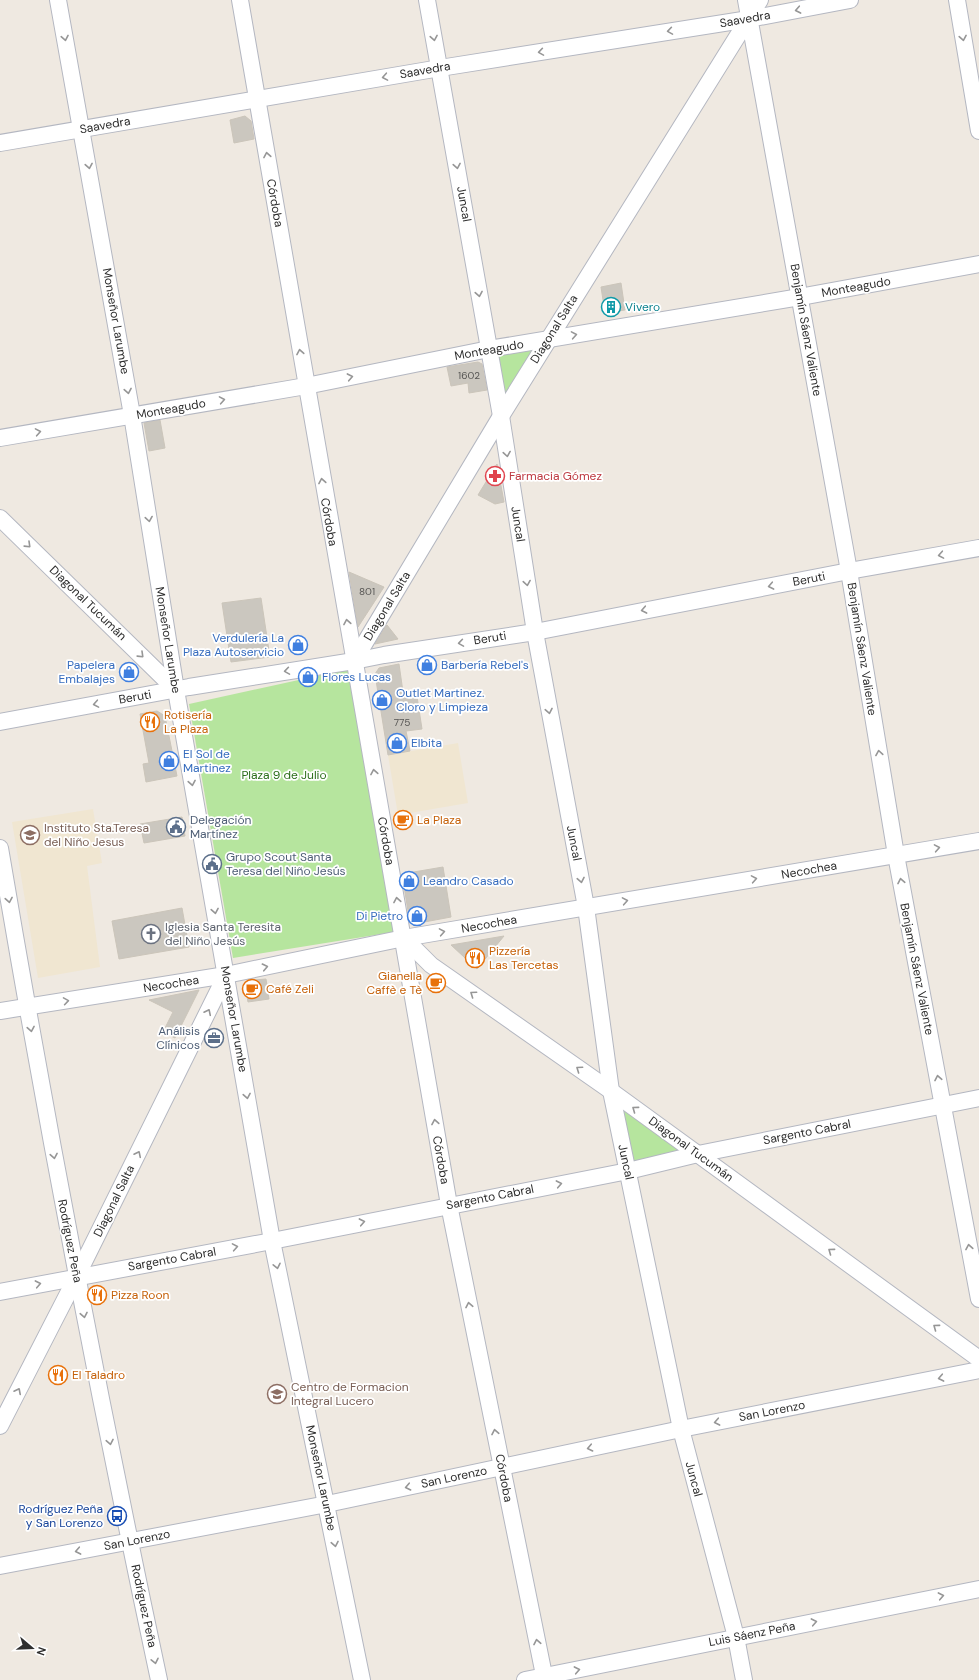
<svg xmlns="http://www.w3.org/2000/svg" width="979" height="1680" font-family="'DM Sans',sans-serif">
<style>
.education{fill:#f0e6d1}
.green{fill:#b6e59e}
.building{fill:#cbc7bf;stroke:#cbc5ba}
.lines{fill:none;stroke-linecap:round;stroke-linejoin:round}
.minor-casing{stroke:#b4b7c1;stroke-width:18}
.minor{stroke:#fff;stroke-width:16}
.oneway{stroke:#969696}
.labels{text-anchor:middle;stroke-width:3.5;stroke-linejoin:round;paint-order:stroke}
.number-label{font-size:10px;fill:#555452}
.street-label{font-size:12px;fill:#2e2e2e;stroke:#fff}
.culture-label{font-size:12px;fill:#0d838f;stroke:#fff;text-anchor:start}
.health-label{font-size:12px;fill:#be3a42;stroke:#fff;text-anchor:start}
.shop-label{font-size:12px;fill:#366cbe;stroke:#fff;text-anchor:start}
.food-label{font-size:12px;fill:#c56008;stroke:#fff;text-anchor:start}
.park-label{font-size:12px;fill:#2c6e1b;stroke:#fff}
.service-label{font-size:12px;fill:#4e5e75;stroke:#fff;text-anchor:start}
.education-label{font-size:12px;fill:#785e54;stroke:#fff;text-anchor:start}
.worship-label{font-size:12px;fill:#5b616d;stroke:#fff;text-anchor:start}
.transit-label{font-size:12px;fill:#164399;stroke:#fff;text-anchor:end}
</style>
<rect width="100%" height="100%" fill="#efe9e1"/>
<g class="education">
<polygon points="458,743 468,803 398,815 388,755"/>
<polygon points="93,809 102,863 87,866 100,967 38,978 12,822"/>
</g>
<g class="green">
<polygon points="548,340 501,416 489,349"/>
<polygon points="349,669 394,932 233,958 189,704"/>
<polygon points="611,1091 698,1154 628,1171"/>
</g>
<g class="building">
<polygon points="245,116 251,121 254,139 234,143 230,120"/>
<polygon points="621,283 625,310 605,313 601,287"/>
<polygon points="478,362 482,364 487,390 469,393 468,383 451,386 447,367"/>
<polygon points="160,420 165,448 149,451 144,423"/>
<polygon points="497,464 504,502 495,504 478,495"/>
<polygon points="349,572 384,587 358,627"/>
<polygon points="261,598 270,657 231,662 222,603"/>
<polygon points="387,625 398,639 375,644 386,626"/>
<polygon points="399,664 403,692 416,690 422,729 406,731 410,751 388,755 375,674 379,668"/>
<polygon points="157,711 165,716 177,776 146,782 143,764 149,763 140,714"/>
<polygon points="182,817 185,836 144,843 140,824"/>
<polygon points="443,867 451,917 419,923 409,917 402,874"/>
<polygon points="182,908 189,947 119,959 112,921"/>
<polygon points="504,936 477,969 451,945"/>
<polygon points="266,979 269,999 248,1002 246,991 253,980"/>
<polygon points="199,990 175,1038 163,1032 173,1012 149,1000"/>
</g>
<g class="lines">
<defs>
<g id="minor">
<polyline points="58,0 132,415 176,690 272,1241 362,1680"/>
<polyline points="240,0 449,1205 545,1680"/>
<polyline points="427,0 501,416 535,632 586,907 611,1091 681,1429 736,1637 744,1680"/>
<polyline points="746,0 849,571 896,855 979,1299"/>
<polyline points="957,0 979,131"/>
<polyline points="0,143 440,68 749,19 850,0"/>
<polyline points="0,438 306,386 489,349 800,297 979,264"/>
<polyline points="0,518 176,690"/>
<polyline points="354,661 501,416 760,0"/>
<polyline points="0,722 189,687 354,661 384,655 535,632 849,571 979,548"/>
<path d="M0 848C47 1127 100 1404 159 1680"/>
<polyline points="404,938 431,965 611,1091 979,1359"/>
<polyline points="0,1011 226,975 404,938 979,841"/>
<polyline points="0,1292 272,1241 628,1171 698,1154 979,1098"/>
<polyline points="0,1426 77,1276 226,975"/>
<polyline points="0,1566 327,1504 681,1429 979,1370"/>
<polyline points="525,1680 979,1589"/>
</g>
</defs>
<use href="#minor" class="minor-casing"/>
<use href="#minor" class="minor"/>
</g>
<defs><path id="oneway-chevron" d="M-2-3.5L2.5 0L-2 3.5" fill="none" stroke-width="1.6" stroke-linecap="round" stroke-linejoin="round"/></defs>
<g class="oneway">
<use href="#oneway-chevron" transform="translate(798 10) rotate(169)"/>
<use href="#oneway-chevron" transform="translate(670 31) rotate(171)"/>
<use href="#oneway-chevron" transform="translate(65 38) rotate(79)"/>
<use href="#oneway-chevron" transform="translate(434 38) rotate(80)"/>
<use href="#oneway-chevron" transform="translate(963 38) rotate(80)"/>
<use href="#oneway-chevron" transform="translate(541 52) rotate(171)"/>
<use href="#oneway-chevron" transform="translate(385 77) rotate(170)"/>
<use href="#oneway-chevron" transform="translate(267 155) rotate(-100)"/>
<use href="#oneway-chevron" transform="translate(89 166) rotate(80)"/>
<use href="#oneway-chevron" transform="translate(457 166) rotate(80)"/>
<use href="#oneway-chevron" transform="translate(479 294) rotate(80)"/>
<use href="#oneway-chevron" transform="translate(574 335) rotate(-10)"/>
<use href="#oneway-chevron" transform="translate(300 352) rotate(-100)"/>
<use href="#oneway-chevron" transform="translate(350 377) rotate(-11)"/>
<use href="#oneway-chevron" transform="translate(128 391) rotate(80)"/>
<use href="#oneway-chevron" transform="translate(222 400) rotate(-10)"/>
<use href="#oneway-chevron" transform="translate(38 432) rotate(-10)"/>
<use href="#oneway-chevron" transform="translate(507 454) rotate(81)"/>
<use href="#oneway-chevron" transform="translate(322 481) rotate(-100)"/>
<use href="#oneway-chevron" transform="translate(149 519) rotate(81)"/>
<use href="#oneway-chevron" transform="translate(28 545) rotate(44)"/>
<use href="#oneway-chevron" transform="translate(941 555) rotate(170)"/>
<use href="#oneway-chevron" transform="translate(527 583) rotate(81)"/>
<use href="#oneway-chevron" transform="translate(771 586) rotate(169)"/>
<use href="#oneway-chevron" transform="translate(644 610) rotate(169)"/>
<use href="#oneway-chevron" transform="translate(347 622) rotate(-100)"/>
<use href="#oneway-chevron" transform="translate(461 643) rotate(171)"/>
<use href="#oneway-chevron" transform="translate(141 655) rotate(44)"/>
<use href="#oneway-chevron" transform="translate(287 671) rotate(171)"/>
<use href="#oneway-chevron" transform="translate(96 704) rotate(170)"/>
<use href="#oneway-chevron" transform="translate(549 711) rotate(79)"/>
<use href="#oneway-chevron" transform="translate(879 753) rotate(-99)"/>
<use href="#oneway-chevron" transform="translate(374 772) rotate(-100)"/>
<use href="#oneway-chevron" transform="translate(192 783) rotate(80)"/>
<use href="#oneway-chevron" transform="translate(937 848) rotate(-10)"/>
<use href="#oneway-chevron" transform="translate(754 879) rotate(-10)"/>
<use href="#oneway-chevron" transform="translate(581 880) rotate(79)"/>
<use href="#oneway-chevron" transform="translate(901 881) rotate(-101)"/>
<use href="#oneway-chevron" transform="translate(9 900) rotate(80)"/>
<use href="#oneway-chevron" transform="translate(397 900) rotate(-100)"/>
<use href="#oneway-chevron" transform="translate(625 901) rotate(-10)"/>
<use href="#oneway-chevron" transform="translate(215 911) rotate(80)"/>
<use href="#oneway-chevron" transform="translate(442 932) rotate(-10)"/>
<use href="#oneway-chevron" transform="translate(265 967) rotate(-12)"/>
<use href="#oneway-chevron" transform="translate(473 994) rotate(-145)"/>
<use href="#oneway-chevron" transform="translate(66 1001) rotate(-9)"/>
<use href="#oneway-chevron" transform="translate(208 1012) rotate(-64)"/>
<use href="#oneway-chevron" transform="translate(31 1029) rotate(80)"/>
<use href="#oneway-chevron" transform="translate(579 1069) rotate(-145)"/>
<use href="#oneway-chevron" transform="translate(938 1078) rotate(-101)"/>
<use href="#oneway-chevron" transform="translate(247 1096) rotate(80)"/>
<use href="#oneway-chevron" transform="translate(635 1109) rotate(-144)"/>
<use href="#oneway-chevron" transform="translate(435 1122) rotate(-100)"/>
<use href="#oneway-chevron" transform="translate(138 1154) rotate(-64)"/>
<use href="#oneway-chevron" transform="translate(54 1156) rotate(80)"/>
<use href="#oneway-chevron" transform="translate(559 1184) rotate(-11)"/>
<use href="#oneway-chevron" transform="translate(362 1222) rotate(-11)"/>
<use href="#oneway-chevron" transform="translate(235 1247) rotate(-10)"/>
<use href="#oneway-chevron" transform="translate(969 1247) rotate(-100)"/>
<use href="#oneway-chevron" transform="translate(831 1251) rotate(-144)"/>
<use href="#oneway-chevron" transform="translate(277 1266) rotate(78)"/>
<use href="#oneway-chevron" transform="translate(38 1284) rotate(-11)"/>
<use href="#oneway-chevron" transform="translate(469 1305) rotate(-101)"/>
<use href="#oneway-chevron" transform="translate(84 1315) rotate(79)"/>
<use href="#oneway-chevron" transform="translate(936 1327) rotate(-144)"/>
<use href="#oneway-chevron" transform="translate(941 1378) rotate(169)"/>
<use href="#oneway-chevron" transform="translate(18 1391) rotate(-63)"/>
<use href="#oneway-chevron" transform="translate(717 1422) rotate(169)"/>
<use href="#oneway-chevron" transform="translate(495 1432) rotate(-101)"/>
<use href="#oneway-chevron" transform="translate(110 1442) rotate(79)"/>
<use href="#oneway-chevron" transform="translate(590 1448) rotate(168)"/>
<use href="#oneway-chevron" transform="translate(408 1487) rotate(168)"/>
<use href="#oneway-chevron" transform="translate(335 1544) rotate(79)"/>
<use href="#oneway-chevron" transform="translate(78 1551) rotate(169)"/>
<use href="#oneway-chevron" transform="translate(941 1596) rotate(-11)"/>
<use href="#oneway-chevron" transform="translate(814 1622) rotate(-11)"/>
<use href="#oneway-chevron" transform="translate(537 1642) rotate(-101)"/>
<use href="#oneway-chevron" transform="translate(155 1661) rotate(78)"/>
<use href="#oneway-chevron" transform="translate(577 1670) rotate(-11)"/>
</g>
<defs>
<symbol id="building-ring" viewBox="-11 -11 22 22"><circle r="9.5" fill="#fff" stroke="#0f9aa8" stroke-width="1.5"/><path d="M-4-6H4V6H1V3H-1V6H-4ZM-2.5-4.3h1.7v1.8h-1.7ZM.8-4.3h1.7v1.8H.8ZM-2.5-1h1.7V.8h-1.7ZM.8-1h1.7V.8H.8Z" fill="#0f9aa8"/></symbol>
<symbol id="pharmacy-ring" viewBox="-11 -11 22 22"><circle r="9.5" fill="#fff" stroke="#e0444e" stroke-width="1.5"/><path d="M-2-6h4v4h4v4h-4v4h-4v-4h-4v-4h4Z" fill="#e0444e"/></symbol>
<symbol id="shop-ring" viewBox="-11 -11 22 22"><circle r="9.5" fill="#fff" stroke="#3f7fe0" stroke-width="1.5"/><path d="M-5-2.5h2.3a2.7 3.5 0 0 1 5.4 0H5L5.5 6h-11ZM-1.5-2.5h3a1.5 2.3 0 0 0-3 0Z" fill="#3f7fe0"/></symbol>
<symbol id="restaurant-ring" viewBox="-11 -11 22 22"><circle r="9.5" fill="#fff" stroke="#e8710a" stroke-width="1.5"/><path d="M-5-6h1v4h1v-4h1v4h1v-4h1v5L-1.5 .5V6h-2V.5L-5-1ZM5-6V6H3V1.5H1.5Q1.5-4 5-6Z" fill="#e8710a"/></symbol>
<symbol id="cafe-ring" viewBox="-11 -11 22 22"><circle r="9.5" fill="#fff" stroke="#e8710a" stroke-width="1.5"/><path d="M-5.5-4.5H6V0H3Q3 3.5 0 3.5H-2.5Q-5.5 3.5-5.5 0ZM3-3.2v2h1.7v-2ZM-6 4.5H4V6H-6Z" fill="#e8710a"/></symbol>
<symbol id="civic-ring" viewBox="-11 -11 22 22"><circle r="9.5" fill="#fff" stroke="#5c6f8a" stroke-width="1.5"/><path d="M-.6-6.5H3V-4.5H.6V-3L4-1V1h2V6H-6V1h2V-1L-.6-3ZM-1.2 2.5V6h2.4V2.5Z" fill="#5c6f8a"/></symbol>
<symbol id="school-ring" viewBox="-11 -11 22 22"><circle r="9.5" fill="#fff" stroke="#8d6e63" stroke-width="1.5"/><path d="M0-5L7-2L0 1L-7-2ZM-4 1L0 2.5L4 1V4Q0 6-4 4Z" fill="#8d6e63"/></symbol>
<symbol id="church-ring" viewBox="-11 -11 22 22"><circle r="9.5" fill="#fff" stroke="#6b7280" stroke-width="1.5"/><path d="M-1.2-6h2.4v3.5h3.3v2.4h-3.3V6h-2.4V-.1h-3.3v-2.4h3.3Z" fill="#6b7280"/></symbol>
<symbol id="office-ring" viewBox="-11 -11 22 22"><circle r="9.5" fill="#fff" stroke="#5c6f8a" stroke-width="1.5"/><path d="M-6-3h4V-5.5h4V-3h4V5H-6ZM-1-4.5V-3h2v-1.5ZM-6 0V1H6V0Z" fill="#5c6f8a"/></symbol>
<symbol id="bus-ring" viewBox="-11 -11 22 22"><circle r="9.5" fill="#fff" stroke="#1a4fb4" stroke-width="1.5"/><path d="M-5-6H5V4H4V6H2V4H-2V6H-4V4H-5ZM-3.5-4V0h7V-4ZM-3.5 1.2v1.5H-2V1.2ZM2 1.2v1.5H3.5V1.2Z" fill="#1a4fb4"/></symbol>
</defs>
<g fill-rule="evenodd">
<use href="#building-ring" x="600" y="296" width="22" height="22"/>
<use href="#pharmacy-ring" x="484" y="465" width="22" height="22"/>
<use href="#shop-ring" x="287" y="634" width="22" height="22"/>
<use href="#shop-ring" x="416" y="654" width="22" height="22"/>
<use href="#shop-ring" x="118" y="661" width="22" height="22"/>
<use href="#shop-ring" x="297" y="666" width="22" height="22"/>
<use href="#shop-ring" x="371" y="689" width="22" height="22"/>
<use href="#restaurant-ring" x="139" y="711" width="22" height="22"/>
<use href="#shop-ring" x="386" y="732" width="22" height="22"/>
<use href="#shop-ring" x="158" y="750" width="22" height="22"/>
<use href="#cafe-ring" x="392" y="809" width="22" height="22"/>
<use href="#civic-ring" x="165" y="816" width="22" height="22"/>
<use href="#school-ring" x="19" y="824" width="22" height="22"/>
<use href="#civic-ring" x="201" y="853" width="22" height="22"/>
<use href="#shop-ring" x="398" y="870" width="22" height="22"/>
<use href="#shop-ring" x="406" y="905" width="22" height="22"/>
<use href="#church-ring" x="140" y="923" width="22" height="22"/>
<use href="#restaurant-ring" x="464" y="947" width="22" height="22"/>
<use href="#cafe-ring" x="425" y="972" width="22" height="22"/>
<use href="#cafe-ring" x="241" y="978" width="22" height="22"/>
<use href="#office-ring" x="203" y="1027" width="22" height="22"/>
<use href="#restaurant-ring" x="86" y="1284" width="22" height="22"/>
<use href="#restaurant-ring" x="47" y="1364" width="22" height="22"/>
<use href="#school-ring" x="266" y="1383" width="22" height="22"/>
<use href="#bus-ring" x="106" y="1505" width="22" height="22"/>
</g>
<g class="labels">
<g class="number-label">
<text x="469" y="379">1602</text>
<text x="367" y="595">801</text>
<text x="402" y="726">775</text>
</g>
<g class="street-label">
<text transform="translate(745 19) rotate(-10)" y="4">Saavedra</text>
<text transform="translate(425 70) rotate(-10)" y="4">Saavedra</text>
<text transform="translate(105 125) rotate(-10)" y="4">Saavedra</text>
<text transform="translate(275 203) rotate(80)" y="4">Córdoba</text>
<text transform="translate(464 204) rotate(80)" y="4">Juncal</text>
<text transform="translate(856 287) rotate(-10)" y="4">Monteagudo</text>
<text transform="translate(116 321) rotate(80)" y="4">Monseñor Larumbe</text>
<text transform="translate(554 329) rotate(-58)" y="4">Diagonal Salta</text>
<text transform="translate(806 330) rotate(80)" y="4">Benjamín Sáenz Valiente</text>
<text transform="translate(489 350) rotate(-10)" y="4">Monteagudo</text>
<text transform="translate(171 409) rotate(-10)" y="4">Monteagudo</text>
<text transform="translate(329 522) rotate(80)" y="4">Córdoba</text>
<text transform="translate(518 524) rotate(81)" y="4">Juncal</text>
<text transform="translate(809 579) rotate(-11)" y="4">Beruti</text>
<text transform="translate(88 603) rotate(44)" y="4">Diagonal Tucumán</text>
<text transform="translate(387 606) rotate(-59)" y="4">Diagonal Salta</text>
<text transform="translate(490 638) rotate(-9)" y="4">Beruti</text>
<text transform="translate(168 640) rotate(81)" y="4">Monseñor Larumbe</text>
<text transform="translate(862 649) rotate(81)" y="4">Benjamín Sáenz Valiente</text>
<text transform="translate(135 697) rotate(-10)" y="4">Beruti</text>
<text transform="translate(386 841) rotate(80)" y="4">Córdoba</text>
<text transform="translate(574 843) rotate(79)" y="4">Juncal</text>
<text transform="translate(809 870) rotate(-10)" y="4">Necochea</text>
<text transform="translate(489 924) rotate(-10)" y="4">Necochea</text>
<text transform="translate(917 969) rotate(79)" y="4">Benjamín Sáenz Valiente</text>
<text transform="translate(171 984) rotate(-9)" y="4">Necochea</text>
<text transform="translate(234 1019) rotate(80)" y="4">Monseñor Larumbe</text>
<text transform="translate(807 1132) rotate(-11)" y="4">Sargento Cabral</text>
<text transform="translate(691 1149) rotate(36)" y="4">Diagonal Tucumán</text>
<text transform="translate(441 1160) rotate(80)" y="4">Córdoba</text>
<text transform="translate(626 1162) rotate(78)" y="4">Juncal</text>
<text transform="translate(490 1197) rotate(-11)" y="4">Sargento Cabral</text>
<text transform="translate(114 1201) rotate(-64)" y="4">Diagonal Salta</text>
<text transform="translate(70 1241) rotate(79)" y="4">Rodríguez Peña</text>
<text transform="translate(172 1259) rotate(-10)" y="4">Sargento Cabral</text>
<text transform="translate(772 1411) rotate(-11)" y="4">San Lorenzo</text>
<text transform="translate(454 1477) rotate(-12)" y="4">San Lorenzo</text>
<text transform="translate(321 1478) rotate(78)" y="4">Monseñor Larumbe</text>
<text transform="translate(504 1478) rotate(79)" y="4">Córdoba</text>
<text transform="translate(694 1479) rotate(75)" y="4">Juncal</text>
<text transform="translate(137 1540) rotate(-11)" y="4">San Lorenzo</text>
<text transform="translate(144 1606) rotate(78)" y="4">Rodríguez Peña</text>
<text transform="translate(752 1634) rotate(-11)" y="4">Luis Sáenz Peña</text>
</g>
<g class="culture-label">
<text x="625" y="311">Vivero</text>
</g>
<g class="health-label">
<text x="509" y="480">Farmacia Gómez</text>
</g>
<g class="shop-label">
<text x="284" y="642" text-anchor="end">Verdulería La<tspan x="284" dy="14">Plaza Autoservicio</tspan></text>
<text x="115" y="669" text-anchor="end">Papelera<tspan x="115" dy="14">Embalajes</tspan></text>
<text x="441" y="669">Barbería Rebel's</text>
<text x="322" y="681">Flores Lucas</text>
<text x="396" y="697">Outlet Martinez.<tspan x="396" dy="14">Cloro y Limpieza</tspan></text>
<text x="411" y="747">Elbita</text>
<text x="183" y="758">El Sol de<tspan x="183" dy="14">Martinez</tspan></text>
<text x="423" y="885">Leandro Casado</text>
<text x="403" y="920" text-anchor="end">Di Pietro</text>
</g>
<g class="food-label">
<text x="164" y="719">Rotisería<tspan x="164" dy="14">La Plaza</tspan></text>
<text x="417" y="824">La Plaza</text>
<text x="489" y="955">Pizzería<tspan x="489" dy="14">Las Tercetas</tspan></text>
<text x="422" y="980" text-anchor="end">Gianella<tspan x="422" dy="14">Caffè e Tè</tspan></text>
<text x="266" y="993">Café Zeli</text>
<text x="111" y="1299">Pizza Roon</text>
<text x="72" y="1379">El Taladro</text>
</g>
<g class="park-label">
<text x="284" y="779">Plaza 9 de Julio</text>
</g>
<g class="service-label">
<text x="190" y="824">Delegación<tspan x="190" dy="14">Martínez</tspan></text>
<text x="226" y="861">Grupo Scout Santa<tspan x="226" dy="14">Teresa del Niño Jesús</tspan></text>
<text x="200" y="1035" text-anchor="end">Análisis<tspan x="200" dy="14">Clínicos</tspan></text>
</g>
<g class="education-label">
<text x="44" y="832">Instituto Sta.Teresa<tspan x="44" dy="14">del Niño Jesus</tspan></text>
<text x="291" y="1391">Centro de Formacion<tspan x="291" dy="14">Integral Lucero</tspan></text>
</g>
<g class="worship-label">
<text x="165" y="931">Iglesia Santa Teresita<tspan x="165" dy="14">del Niño Jesús</tspan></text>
</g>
<g class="transit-label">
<text x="103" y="1513">Rodríguez Peña<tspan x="103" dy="14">y San Lorenzo</tspan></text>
</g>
</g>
<g transform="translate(32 1648) rotate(109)" stroke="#ffffff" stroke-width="3" paint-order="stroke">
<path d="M0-3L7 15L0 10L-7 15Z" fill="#2e2e2e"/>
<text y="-6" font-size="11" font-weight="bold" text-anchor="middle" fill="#2e2e2e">N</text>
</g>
</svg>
